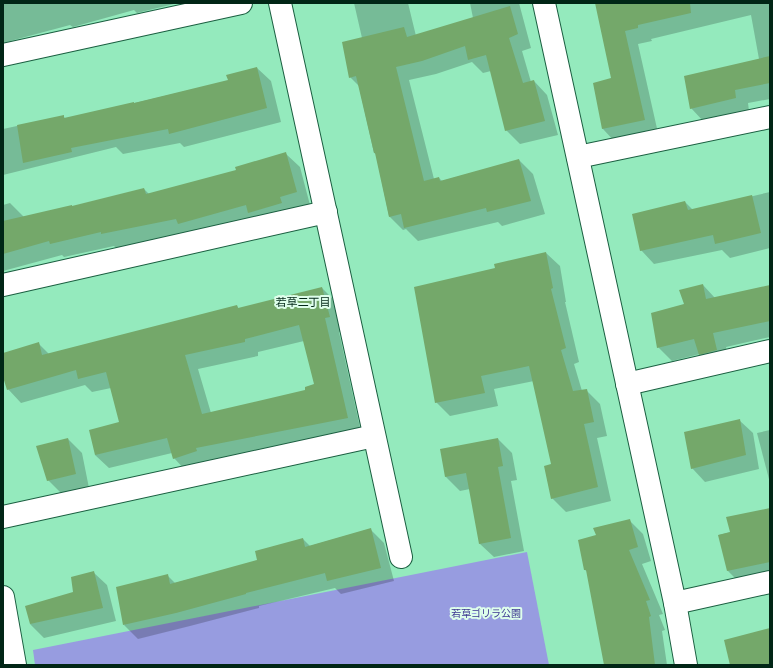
<svg xmlns="http://www.w3.org/2000/svg" width="773" height="668" font-family="'DM Sans','Noto Sans JP',sans-serif">
<style>
.green{fill:#979ce0}
.shadow{fill:#0003;fill-rule:evenodd}
.building{fill:#74a86a;fill-rule:evenodd}
.lines{fill:none;stroke-linecap:round;stroke-linejoin:round}
.minor-casing{stroke:#1b5f41;stroke-width:24}
.minor{stroke:#fff;stroke-width:22}
.labels{text-anchor:middle;stroke-width:4;stroke-linejoin:round;paint-order:stroke}
.park-label{font-size:10px;fill:#3c3691;stroke:#defeeb}
.neighbourhood-label{font-size:11px;fill:#012616;stroke:#defeeb}
</style>
<rect width="100%" height="100%" fill="#94eabd"/>
<polygon class="green" points="527,552 549,665 35,665 33,650"/>
<g class="shadow">
<polygon points="3,3 178,3 137,13 134,10 73,27 70,25 3,43"/>
<polygon points="354,3 408,3 416,36 473,18 470,3 519,3 531,48 522,51 531,82 534,81 547,95 558,135 520,144 506,130 491,71 483,73 472,62 436,74 409,80 434,179 439,178 442,181 519,160 533,174 545,214 502,226 498,222 418,241 406,229 403,230 389,216 376,154 374,153 359,86 350,77 362,38"/>
<polygon points="596,3 770,3 770,99 748,103 749,111 704,122 691,108 759,59 751,15 651,39 652,41 638,44 658,133 616,143 603,129 613,79"/>
<polygon points="257,68 271,81 281,122 184,147 180,143 123,154 116,147 3,175 3,129 63,116 66,119 229,81"/>
<polygon points="286,154 300,167 310,205 116,248 114,246 64,257 62,255 3,271 3,205 10,203 24,217 73,207 144,189 149,194 237,171"/>
<polygon points="770,192 770,248 730,258 722,250 654,264 641,250 685,202 693,210"/>
<polygon points="546,253 560,266 566,302 565,302 579,362 574,364 582,391 586,390 600,404 607,436 597,438 611,501 566,512 552,498 552,465 534,381 494,389 498,406 450,416 436,402 496,269"/>
<polygon points="703,285 715,298 770,286 770,337 726,347 730,364 714,368 700,354 672,361 658,347"/>
<path d="M322 288 336 302 343 331 339 332 361 432 187 472 174 458 172 453 109 468 95 455 121 423 111 388 92 392 85 385 21 403 8 389 3 373V354L39 344 49 354 237 306 239 309ZM304 341 316 385 307 391 211 413 198 369 258 356V352Z"/>
<polygon points="739,420 753,433 759,469 705,482 692,468"/>
<polygon points="770,430 770,483 757,433"/>
<polygon points="68,439 82,453 89,488 62,494 48,480"/>
<polygon points="498,439 512,453 517,480 511,481 524,551 494,557 480,544 470,489 460,491 446,477 442,450"/>
<polygon points="770,509 770,579 742,585 728,571 719,535 731,532"/>
<polygon points="629,520 643,534 651,561 642,564 663,614 659,615 665,630 662,631 667,665 602,665 605,664 588,572 585,570 597,535"/>
<polygon points="370,529 384,543 394,581 341,594 335,588 259,606 259,608 190,626 138,639 124,625 167,575 175,583 259,561 303,539 310,546"/>
<polygon points="93,572 107,585 116,621 44,638 30,624 75,592"/>
</g>
<g class="building">
<polygon points="595,3 690,3 691,13 638,25 638,28 625,31 645,120 602,129 593,83 611,78"/>
<polygon points="510,6 518,34 509,38 523,83 534,80 545,121 505,131 486,55 468,60 465,46 422,61 396,67 424,181 439,177 440,181 519,159 531,201 487,212 486,208 404,228 401,214 389,217 375,153 374,153 356,76 349,78 342,42 404,27 407,37"/>
<polygon points="770,56 770,83 735,90 736,98 690,109 684,76"/>
<polygon points="257,67 267,108 169,134 168,129 71,148 72,152 23,163 17,125 64,115 64,118 134,102 134,103 228,80 226,75"/>
<polygon points="286,152 297,192 280,197 282,203 248,213 246,205 178,224 176,219 101,234 101,232 50,244 49,241 3,254 3,221 72,205 72,206 144,188 146,194 236,170 235,167"/>
<polygon points="752,195 761,233 715,244 713,235 640,251 632,214 685,201 688,210"/>
<polygon points="546,252 553,288 551,289 566,348 561,350 573,391 587,389 594,422 584,424 598,487 551,499 544,466 551,464 529,366 481,376 485,393 435,403 414,287 495,268 494,264"/>
<polygon points="703,284 706,299 770,285 770,321 713,333 717,350 699,355 694,339 657,348 651,313 684,304 679,290"/>
<path d="M322 287 330 317 325 318 348 418 196 448 197 451 173 459 167 438 95 455 89 430 119 422 106 372 78 379 76 370 7 390 3 377V353L39 342 42 355 237 305 238 308ZM299 325 314 384 305 387V390L202 414 185 355 245 342V339Z"/>
<polygon points="740,419 746,455 691,469 684,432"/>
<polygon points="68,438 76,474 47,481 36,446"/>
<polygon points="498,438 503,466 498,467 511,538 479,544 466,473 445,477 440,449"/>
<polygon points="770,508 770,562 727,571 718,535 730,532 726,517"/>
<polygon points="630,519 638,547 629,550 650,600 646,601 651,616 649,617 655,665 604,665 586,570 584,570 578,540 596,535 593,528"/>
<polygon points="371,528 381,568 327,581 325,573 246,593 246,594 176,613 123,625 116,587 168,574 170,584 257,560 255,551 303,538 305,547"/>
<polygon points="94,571 103,608 30,624 25,606 73,592 71,577"/>
<polygon points="770,628 770,665 730,665 724,640"/>
</g>
<g class="lines">
<defs>
<g id="minor">
<polyline points="280,3 401,557"/>
<polyline points="544,3 675,603 686,665"/>
<polyline points="3,55 241,3"/>
<polyline points="578,157 770,117"/>
<polyline points="3,285 326,212"/>
<polyline points="627,384 770,351"/>
<polyline points="3,517 374,436"/>
<polyline points="3,597 15,665"/>
<polyline points="675,603 770,582"/>
</g>
</defs>
<use href="#minor" class="minor-casing"/>
<use href="#minor" class="minor"/>
</g>
<g class="labels">
<g class="park-label">
<text x="486" y="617">若草ゴリラ公園</text>
</g>
<g class="neighbourhood-label">
<text x="303" y="306">若草二丁目</text>
</g>
</g>
<rect width="773" height="668" fill="none" stroke="#012616" stroke-width="8"/>
</svg>
